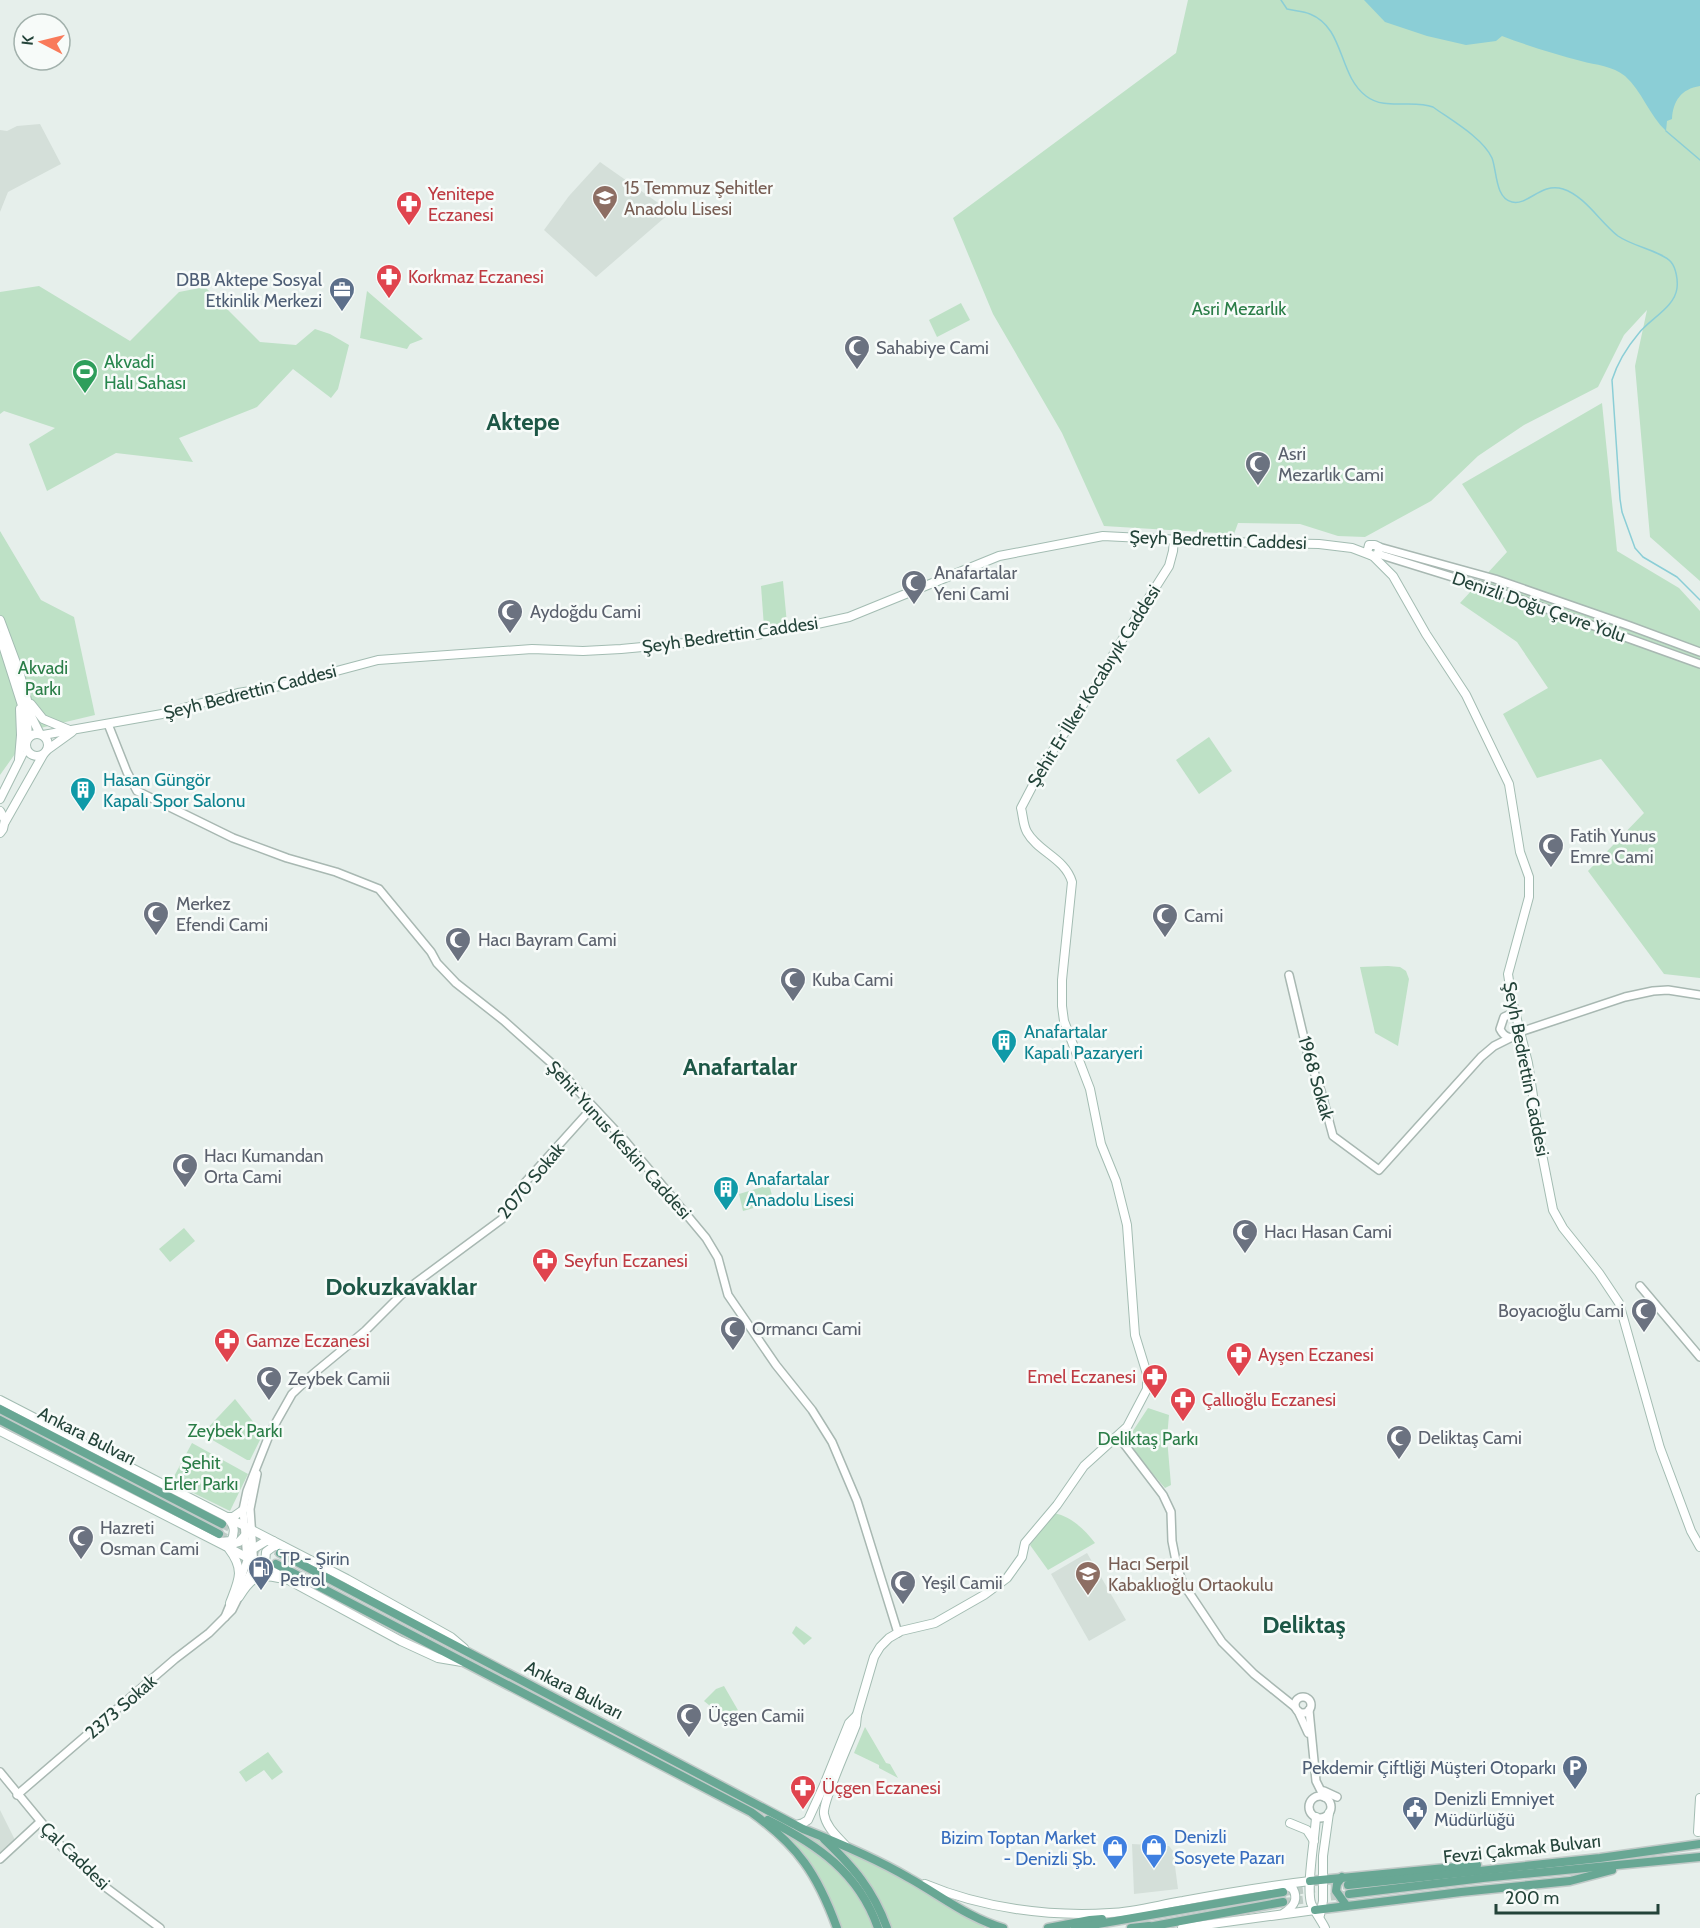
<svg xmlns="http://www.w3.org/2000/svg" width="1700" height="1928" font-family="Cabin,sans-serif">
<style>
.built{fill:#d4dfd9}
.green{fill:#bee1c6}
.water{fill:#8bced6}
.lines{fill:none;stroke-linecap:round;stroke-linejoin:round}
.stream{stroke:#8bced6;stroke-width:1.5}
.secondary-tunnel{stroke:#bfcdc7;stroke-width:8;stroke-dasharray:8 4;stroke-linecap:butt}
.primary-tunnel{stroke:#bfcdc7;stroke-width:8;stroke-dasharray:8 4;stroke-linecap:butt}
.tertiary-casing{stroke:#a8b8b2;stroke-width:10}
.secondary-casing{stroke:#a3bcb2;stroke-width:10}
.primary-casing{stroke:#c1cac8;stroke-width:11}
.tertiary{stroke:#fff;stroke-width:7}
.secondary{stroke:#fff;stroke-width:8}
.primary{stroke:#68a794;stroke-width:8}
.labels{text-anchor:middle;stroke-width:5;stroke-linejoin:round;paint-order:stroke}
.education-label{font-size:18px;fill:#785e54;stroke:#f7fbf9;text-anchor:start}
.health-label{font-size:18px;fill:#be3a42;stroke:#f7fbf9;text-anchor:start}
.service-label{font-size:18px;fill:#4e5e75;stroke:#f7fbf9;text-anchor:end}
.park-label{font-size:18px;fill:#2a7d47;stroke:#f7fbf9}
.worship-label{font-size:18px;fill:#5b616d;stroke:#f7fbf9;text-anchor:start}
.leisure-label{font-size:18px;fill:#27864d;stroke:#f7fbf9;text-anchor:start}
.street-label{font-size:18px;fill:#234339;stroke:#f7fbf9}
.culture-label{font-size:18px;fill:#0d838f;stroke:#f7fbf9;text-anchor:start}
.shop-label{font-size:18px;fill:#366cbe;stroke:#f7fbf9;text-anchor:start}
.district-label{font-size:24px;font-weight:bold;fill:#1d5746;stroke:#f7fbf9}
</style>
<rect width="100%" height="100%" fill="#e6efeb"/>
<g class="built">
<polygon points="40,124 61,164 8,192 0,212 0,130 7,131 17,126"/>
<polygon points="600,162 671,212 596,277 544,230 569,196"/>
<polygon points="1087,1553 1126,1620 1089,1641 1051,1574"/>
<polygon points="0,1810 17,1844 0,1854"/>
<polygon points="1132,1844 1169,1846 1173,1851 1178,1889 1134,1894"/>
</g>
<g class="green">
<polygon points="1188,0 1700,0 1700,581 1650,537 1635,366 1647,310 1624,335 1598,387 1524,425 1478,456 1431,501 1365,537 1338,536 1300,524 1238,523 1234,534 1104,526 1062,433 993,314 953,218 1176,53"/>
<polygon points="39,286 130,341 179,292 205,287 260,342 296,345 315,329 330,334 349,345 338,389 331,398 293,369 257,407 179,438 193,462 116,453 47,491 29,444 55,428 4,411 0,414 0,292"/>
<polygon points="367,291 423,339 410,344 407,349 360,338"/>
<polygon points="961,303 970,320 937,337 929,320"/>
<polygon points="1602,403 1617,551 1679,588 1700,611 1700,978 1664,974 1588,871 1644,813 1601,759 1537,778 1503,714 1548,688 1517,642 1460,603 1507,552 1462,484"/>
<polygon points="0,531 41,600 74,617 95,715 32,730 0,775"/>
<polygon points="783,581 787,624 764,627 761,586"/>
<polygon points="1209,737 1232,771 1199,794 1176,760"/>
<polygon points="1388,966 1400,967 1406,971 1409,979 1398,1046 1375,1033 1360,967"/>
<polygon points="769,1185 774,1202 743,1211 739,1194"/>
<polygon points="184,1228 195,1241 170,1262 159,1249"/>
<polygon points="235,1399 263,1434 250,1460 247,1460 202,1434"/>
<polygon points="1148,1408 1169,1415 1167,1438 1171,1485 1165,1488 1129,1446 1127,1440"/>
<polygon points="192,1443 248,1474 230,1511 171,1482"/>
<path d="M1054 1513C1072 1517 1084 1529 1095 1543L1048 1570 1030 1545Z"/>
<polygon points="796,1626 812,1638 804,1645 792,1633"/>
<polygon points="724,1686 739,1712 731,1723 704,1701 716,1689"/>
<polygon points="865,1727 886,1763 890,1764 898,1778 879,1768 879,1765 854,1753"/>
<polygon points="268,1752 283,1772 272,1780 264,1770 246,1782 239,1772"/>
<polygon points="751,1812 803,1829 846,1846 974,1916 985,1928 837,1928 796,1850"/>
</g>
<path class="water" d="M1364 0H1700V86C1681 89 1673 101 1672 119L1667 121 1666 131C1649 115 1642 91 1625 76 1613 66 1596 65 1581 61 1555 54 1528 46 1502 36L1496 41 1466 45 1427 36 1385 22Z"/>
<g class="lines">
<g class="stream">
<path d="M1281 0 1287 9C1295 11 1303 11 1310 14 1345 28 1338 75 1366 96 1385 111 1412 99 1433 107 1451 120 1483 138 1492 158 1497 171 1495 198 1512 202 1528 206 1541 182 1563 189 1585 196 1600 222 1618 236 1632 246 1663 252 1671 262 1676 268 1678 280 1677 288 1675 307 1650 319 1639 333 1628 346 1617 364 1612 380L1620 499 1622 512 1635 548 1643 557 1677 577 1700 600"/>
<polyline points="1666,131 1700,160"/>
</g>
<g class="secondary-tunnel">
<polyline points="222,1524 280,1553"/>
<polyline points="219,1534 276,1564"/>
</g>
<g class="primary-tunnel">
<polyline points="1283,1892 1348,1885"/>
<polyline points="1283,1902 1345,1895"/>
</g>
<defs>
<g id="tertiary">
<polyline points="1379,547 1495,579 1630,626 1700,652"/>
<polyline points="1378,554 1491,589 1700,664"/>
<polyline points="108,724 127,772 137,791 233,838 287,858 336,872 379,889 431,952 437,963 456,983 503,1020 558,1069 626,1142 706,1238 718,1258 728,1295 776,1365 812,1410 832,1442 857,1501 898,1633"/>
<polyline points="1289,975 1308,1055 1321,1091 1333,1136 1379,1170 1481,1057 1494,1046 1510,1038"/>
<path d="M1515 1012 1504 1017 1500 1029C1505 1039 1511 1038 1521 1037"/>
<polyline points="1520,1032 1625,997 1653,991 1668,990 1700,995"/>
<polyline points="1640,1286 1700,1357"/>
<polyline points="1118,1436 1163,1495 1171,1512 1172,1541 1177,1566 1183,1584 1190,1594 1222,1642 1254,1674 1295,1707"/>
<polyline points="239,1585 247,1560 243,1510 247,1491 270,1433 292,1394 313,1374 365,1331 406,1290 502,1219 520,1188 592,1108"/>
<polyline points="225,1617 232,1600"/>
<circle cx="1303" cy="1705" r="8"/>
<polyline points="1309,1710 1316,1781 1324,1797"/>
<polyline points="1298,1711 1308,1733"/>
<polyline points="0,1772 61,1846 100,1883 160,1928"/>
<polyline points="1324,1791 1337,1797"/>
<polyline points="17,1795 175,1659 209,1633 232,1610 254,1566 250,1509 257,1474"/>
<circle cx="1320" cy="1807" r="11"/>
<polyline points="0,1859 40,1822"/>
</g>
<g id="secondary">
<polyline points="1371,555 1367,553 1369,545 1375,545 1379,547 1378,554 1373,556"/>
<polyline points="0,620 19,671 32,718 40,734"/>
<polyline points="0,636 27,721 28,738"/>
<polyline points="31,704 43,719 72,731"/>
<circle cx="37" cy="745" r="11"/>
<polyline points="43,735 162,714 238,693 280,686 378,660 532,649 583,651 621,649 696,642 726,635 756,635 817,624 849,617 999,556 1103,536 1221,542 1319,544 1352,548 1373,556 1393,576 1426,634 1466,695 1509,784 1520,852 1529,877 1529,897 1508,974 1512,1000 1528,1063 1541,1149 1553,1210 1563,1228 1599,1273 1619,1303 1660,1448 1691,1531 1700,1547"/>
<polyline points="47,750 72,732"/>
<polyline points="19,759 21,735 20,709"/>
<polyline points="0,799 22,755"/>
<polyline points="0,811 5,820 3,829 0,833"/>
<polyline points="5,822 43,755"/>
<polyline points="0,1400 347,1579 451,1637 464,1648"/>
<polyline points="0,1431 233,1550 401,1641 438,1658 462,1662"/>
<path d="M219 1542 231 1541C236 1531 234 1525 227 1517H233L243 1510"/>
<polyline points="226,1546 239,1542 251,1529"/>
<path d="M229 1549C245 1570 239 1580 230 1603"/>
<polyline points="248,1552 266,1541 273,1541"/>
<polyline points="270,1569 265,1563 266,1552 274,1546 282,1546"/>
<path d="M239 1597C251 1578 257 1573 279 1578"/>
<path d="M1316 1817C1315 1838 1306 1886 1311 1903 1314 1911 1321 1920 1325 1928"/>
<polyline points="1290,1823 1307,1830 1314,1841"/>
<polyline points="796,1825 803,1823 808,1820 824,1785 849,1723 857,1715"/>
<polyline points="1698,1832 1700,1798"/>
<path d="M845 1845C837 1836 826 1827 824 1814 822 1802 850 1742 856 1725L857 1715 874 1657 880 1647 889 1638 901 1631 935 1623 984 1595 1007 1578 1022 1557 1025 1543 1057 1505 1084 1466 1127 1427 1147 1389V1374L1135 1335 1127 1225 1116 1181 1101 1144 1090 1089 1064 1021 1062 1006V980L1072 882C1065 858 1038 852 1027 832 1023 825 1023 815 1021 808L1044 764 1096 685 1117 648 1169 566 1173 551 1174 539"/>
<path d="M925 1884C982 1908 1049 1917 1110 1913 1134 1912 1159 1905 1183 1901 1225 1893 1267 1886 1310 1881"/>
<path d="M1284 1913C1293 1907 1299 1900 1293 1889L1286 1885"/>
<polyline points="1320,1915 1323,1901 1323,1856 1329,1813"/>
<polyline points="1182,1928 1315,1910"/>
</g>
<g id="primary">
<polyline points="0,1409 222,1524"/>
<polyline points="0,1420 219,1534"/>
<path d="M280 1553 803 1829C839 1843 875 1858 909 1878 940 1895 968 1918 1003 1928"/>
<path d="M276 1564 751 1812C798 1846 817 1873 837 1928"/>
<path d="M768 1820C818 1845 859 1873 878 1928"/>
<path d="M824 1839C853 1867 873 1889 887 1928"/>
<polyline points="1342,1877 1337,1884 1336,1891 1346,1905"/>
<polyline points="1310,1881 1477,1865"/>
<polyline points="1348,1885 1600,1858 1700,1844"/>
<polyline points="1349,1894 1483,1878 1700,1857"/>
<polyline points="1315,1910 1461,1892 1570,1881 1612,1870"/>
<polyline points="1048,1928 1090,1920 1102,1919"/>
<polyline points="1075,1928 1283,1892"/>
<polyline points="1131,1928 1149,1926"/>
<polyline points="1143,1928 1283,1902"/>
</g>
</defs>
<use href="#tertiary" class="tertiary-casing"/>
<use href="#secondary" class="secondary-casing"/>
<use href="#primary" class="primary-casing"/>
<use href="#tertiary" class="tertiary"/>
<use href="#secondary" class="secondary"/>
<use href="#primary" class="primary"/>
</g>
<defs>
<symbol id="school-pin" viewBox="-11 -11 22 30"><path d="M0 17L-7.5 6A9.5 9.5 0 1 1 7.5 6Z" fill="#8d6e63" stroke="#f7fbf9"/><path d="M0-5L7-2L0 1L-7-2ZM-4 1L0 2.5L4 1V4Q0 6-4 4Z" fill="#fff"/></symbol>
<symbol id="pharmacy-pin" viewBox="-11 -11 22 30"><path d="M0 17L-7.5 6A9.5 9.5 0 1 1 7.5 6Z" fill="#e0444e" stroke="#f7fbf9"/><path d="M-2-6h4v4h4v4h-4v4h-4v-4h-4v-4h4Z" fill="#fff"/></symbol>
<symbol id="office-pin" viewBox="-11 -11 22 30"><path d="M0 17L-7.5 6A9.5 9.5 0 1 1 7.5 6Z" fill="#5c6f8a" stroke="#f7fbf9"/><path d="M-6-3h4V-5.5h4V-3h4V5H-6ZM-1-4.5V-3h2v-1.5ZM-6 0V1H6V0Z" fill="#fff"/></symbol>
<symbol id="mosque-pin" viewBox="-11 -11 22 30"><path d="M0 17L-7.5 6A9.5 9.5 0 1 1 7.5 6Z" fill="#6b7280" stroke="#f7fbf9"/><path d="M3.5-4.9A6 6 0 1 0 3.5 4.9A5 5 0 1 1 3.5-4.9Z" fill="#fff"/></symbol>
<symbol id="stadium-pin" viewBox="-11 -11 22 30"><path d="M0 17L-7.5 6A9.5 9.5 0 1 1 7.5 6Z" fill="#2e9e5b" stroke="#f7fbf9"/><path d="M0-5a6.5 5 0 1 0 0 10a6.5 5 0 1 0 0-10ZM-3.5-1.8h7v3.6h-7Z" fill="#fff"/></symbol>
<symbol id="building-pin" viewBox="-11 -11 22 30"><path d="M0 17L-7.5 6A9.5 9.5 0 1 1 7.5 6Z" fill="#0f9aa8" stroke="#f7fbf9"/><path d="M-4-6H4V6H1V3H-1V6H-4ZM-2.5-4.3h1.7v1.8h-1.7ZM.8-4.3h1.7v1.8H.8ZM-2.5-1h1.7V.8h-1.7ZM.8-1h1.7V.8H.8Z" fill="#fff"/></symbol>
<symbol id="fuel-pin" viewBox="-11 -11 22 30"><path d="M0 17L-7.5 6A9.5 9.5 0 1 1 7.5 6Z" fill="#5c6f8a" stroke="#f7fbf9"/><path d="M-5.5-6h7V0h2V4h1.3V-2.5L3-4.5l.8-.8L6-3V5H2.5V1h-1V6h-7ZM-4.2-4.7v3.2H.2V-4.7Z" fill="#fff"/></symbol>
<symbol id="parking-pin" viewBox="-11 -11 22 30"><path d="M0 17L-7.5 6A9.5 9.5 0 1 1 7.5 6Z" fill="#5c6f8a" stroke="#f7fbf9"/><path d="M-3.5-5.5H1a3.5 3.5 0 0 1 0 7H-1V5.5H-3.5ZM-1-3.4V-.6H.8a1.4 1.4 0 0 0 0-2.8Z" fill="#fff"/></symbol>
<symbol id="civic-pin" viewBox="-11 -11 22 30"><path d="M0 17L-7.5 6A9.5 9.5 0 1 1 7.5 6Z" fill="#5c6f8a" stroke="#f7fbf9"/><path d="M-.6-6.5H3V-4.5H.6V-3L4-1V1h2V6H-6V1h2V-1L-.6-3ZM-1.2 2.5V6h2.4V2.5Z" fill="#fff"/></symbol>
<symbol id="shop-pin" viewBox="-11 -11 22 30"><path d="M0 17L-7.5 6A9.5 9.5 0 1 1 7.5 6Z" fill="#3f7fe0" stroke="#f7fbf9"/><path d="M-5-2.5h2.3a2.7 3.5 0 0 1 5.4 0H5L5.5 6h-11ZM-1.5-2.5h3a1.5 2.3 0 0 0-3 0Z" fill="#fff"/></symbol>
</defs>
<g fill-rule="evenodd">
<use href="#school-pin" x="590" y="183" width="30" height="40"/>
<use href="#pharmacy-pin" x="394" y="189" width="30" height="40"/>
<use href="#pharmacy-pin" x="374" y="262" width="30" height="40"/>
<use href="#office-pin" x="327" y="275" width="30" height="40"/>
<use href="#mosque-pin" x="842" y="333" width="30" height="40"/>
<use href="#stadium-pin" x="70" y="357" width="30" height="40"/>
<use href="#mosque-pin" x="1243" y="449" width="30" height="40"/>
<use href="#mosque-pin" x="899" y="568" width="30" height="40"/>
<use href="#mosque-pin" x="495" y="597" width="30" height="40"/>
<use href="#building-pin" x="68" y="775" width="30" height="40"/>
<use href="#mosque-pin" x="1536" y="831" width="30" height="40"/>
<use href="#mosque-pin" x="141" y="899" width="30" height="40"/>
<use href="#mosque-pin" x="1150" y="901" width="30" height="40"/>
<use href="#mosque-pin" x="443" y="925" width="30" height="40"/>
<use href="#mosque-pin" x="778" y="965" width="30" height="40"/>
<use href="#building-pin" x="989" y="1027" width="30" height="40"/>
<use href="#mosque-pin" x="170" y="1151" width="30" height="40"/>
<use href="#building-pin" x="711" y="1174" width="30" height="40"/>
<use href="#mosque-pin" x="1230" y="1217" width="30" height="40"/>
<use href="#pharmacy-pin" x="530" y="1246" width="30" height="40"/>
<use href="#mosque-pin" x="1629" y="1296" width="30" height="40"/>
<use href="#mosque-pin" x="718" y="1314" width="30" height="40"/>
<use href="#pharmacy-pin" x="212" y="1326" width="30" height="40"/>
<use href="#pharmacy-pin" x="1224" y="1340" width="30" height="40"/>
<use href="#pharmacy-pin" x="1140" y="1362" width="30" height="40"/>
<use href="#mosque-pin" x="254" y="1364" width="30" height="40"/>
<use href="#pharmacy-pin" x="1168" y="1385" width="30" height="40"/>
<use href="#mosque-pin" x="1384" y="1423" width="30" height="40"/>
<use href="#mosque-pin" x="66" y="1523" width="30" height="40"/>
<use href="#fuel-pin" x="246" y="1554" width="30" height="40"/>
<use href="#school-pin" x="1073" y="1559" width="30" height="40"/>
<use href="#mosque-pin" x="888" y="1568" width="30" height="40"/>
<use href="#mosque-pin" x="674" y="1701" width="30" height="40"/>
<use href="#parking-pin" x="1560" y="1753" width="30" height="40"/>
<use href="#pharmacy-pin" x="788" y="1773" width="30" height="40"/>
<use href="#civic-pin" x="1400" y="1794" width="30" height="40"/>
<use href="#shop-pin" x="1139" y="1832" width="30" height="40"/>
<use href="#shop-pin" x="1100" y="1833" width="30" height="40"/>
</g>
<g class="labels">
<g class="education-label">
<text x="624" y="194">15 Temmuz Şehitler<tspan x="624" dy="21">Anadolu Lisesi</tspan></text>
<text x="1108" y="1570">Hacı Serpil<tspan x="1108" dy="21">Kabaklıoğlu Ortaokulu</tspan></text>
</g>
<g class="health-label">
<text x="428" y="200">Yenitepe<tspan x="428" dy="21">Eczanesi</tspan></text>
<text x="408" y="283">Korkmaz Eczanesi</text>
<text x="564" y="1267">Seyfun Eczanesi</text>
<text x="246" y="1347">Gamze Eczanesi</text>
<text x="1258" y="1361">Ayşen Eczanesi</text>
<text x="1136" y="1383" text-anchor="end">Emel Eczanesi</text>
<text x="1202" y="1406">Çallıoğlu Eczanesi</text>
<text x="822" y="1794">Üçgen Eczanesi</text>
</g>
<g class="service-label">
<text x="322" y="286">DBB Aktepe Sosyal<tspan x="322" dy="21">Etkinlik Merkezi</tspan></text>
<text x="280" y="1565" text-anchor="start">TP - Şirin<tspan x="280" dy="21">Petrol</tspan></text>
<text x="1556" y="1774">Pekdemir Çiftliği Müşteri Otoparkı</text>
<text x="1434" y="1805" text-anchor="start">Denizli Emniyet<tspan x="1434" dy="21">Müdürlüğü</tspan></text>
</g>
<g class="park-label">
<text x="1239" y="315">Asri Mezarlık</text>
<text x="43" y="674">Akvadi<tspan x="43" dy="21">Parkı</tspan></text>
<text x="235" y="1437">Zeybek Parkı</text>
<text x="1148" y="1445">Deliktaş Parkı</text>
<text x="201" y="1469">Şehit<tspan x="201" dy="21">Erler Parkı</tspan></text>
</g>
<g class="worship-label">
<text x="876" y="354">Sahabiye Cami</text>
<text x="1278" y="460">Asri<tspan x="1278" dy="21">Mezarlık Cami</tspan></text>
<text x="934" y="579">Anafartalar<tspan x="934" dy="21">Yeni Cami</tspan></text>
<text x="530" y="618">Aydoğdu Cami</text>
<text x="1570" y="842">Fatih Yunus<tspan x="1570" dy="21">Emre Cami</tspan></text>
<text x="176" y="910">Merkez<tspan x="176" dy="21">Efendi Cami</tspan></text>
<text x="1184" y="922">Cami</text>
<text x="478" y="946">Hacı Bayram Cami</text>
<text x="812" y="986">Kuba Cami</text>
<text x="204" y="1162">Hacı Kumandan<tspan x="204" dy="21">Orta Cami</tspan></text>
<text x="1264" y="1238">Hacı Hasan Cami</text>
<text x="1624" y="1317" text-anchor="end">Boyacıoğlu Cami</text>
<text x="752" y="1335">Ormancı Cami</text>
<text x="288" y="1385">Zeybek Camii</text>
<text x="1418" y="1444">Deliktaş Cami</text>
<text x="100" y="1534">Hazreti<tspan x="100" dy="21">Osman Cami</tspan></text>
<text x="922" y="1589">Yeşil Camii</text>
<text x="708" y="1722">Üçgen Camii</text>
</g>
<g class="leisure-label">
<text x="104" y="368">Akvadi<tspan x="104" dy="21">Halı Sahası</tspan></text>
</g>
<g class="street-label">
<text transform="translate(1218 540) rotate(2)" y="6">Şeyh Bedrettin Caddesi</text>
<text transform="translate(1539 607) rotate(19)" y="6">Denizli Doğu Çevre Yolu</text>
<text transform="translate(730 635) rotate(-8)" y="6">Şeyh Bedrettin Caddesi</text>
<text transform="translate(1094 686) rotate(-58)" y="6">Şehit Er İlker Kocabıyık Caddesi</text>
<text transform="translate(250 692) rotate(-14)" y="6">Şeyh Bedrettin Caddesi</text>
<text transform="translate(1526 1069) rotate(79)" y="6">Şeyh Bedrettin Caddesi</text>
<text transform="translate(1316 1078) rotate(74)" y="6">1968 Sokak</text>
<text transform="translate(619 1140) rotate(48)" y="6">Şehit Yunus Keskin Caddesi</text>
<text transform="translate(531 1181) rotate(-50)" y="6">2070 Sokak</text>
<text transform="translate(87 1436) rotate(27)" y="6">Ankara Bulvarı</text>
<text transform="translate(574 1690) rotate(27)" y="6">Ankara Bulvarı</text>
<text transform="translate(121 1707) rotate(-41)" y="6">2373 Sokak</text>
<text transform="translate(1522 1849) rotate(-6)" y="6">Fevzi Çakmak Bulvarı</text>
<text transform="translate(75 1856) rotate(44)" y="6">Çal Caddesi</text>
</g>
<g class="culture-label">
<text x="103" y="786">Hasan Güngör<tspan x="103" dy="21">Kapalı Spor Salonu</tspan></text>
<text x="1024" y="1038">Anafartalar<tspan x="1024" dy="21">Kapalı Pazaryeri</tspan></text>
<text x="746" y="1185">Anafartalar<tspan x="746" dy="21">Anadolu Lisesi</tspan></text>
</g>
<g class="shop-label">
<text x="1174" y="1843">Denizli<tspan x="1174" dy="21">Sosyete Pazarı</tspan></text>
<text x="1096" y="1844" text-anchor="end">Bizim Toptan Market<tspan x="1096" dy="21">- Denizli Şb.</tspan></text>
</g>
<g class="district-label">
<text x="523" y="430">Aktepe</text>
<text x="740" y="1075">Anafartalar</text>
<text x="401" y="1295">Dokuzkavaklar</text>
<text x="1304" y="1633">Deliktaş</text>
</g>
</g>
<g transform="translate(42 42) rotate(277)"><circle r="28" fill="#f7fbf9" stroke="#a2b1ac" stroke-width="1.5"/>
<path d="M0-4.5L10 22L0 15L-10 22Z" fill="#f97a5a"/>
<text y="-9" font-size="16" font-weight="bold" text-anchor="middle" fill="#234339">K</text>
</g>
<path d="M1496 1904v9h162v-9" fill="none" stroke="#234339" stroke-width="3"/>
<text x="1505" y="1904" font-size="18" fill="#234339" stroke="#f7fbf9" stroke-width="4.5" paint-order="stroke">200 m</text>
</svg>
